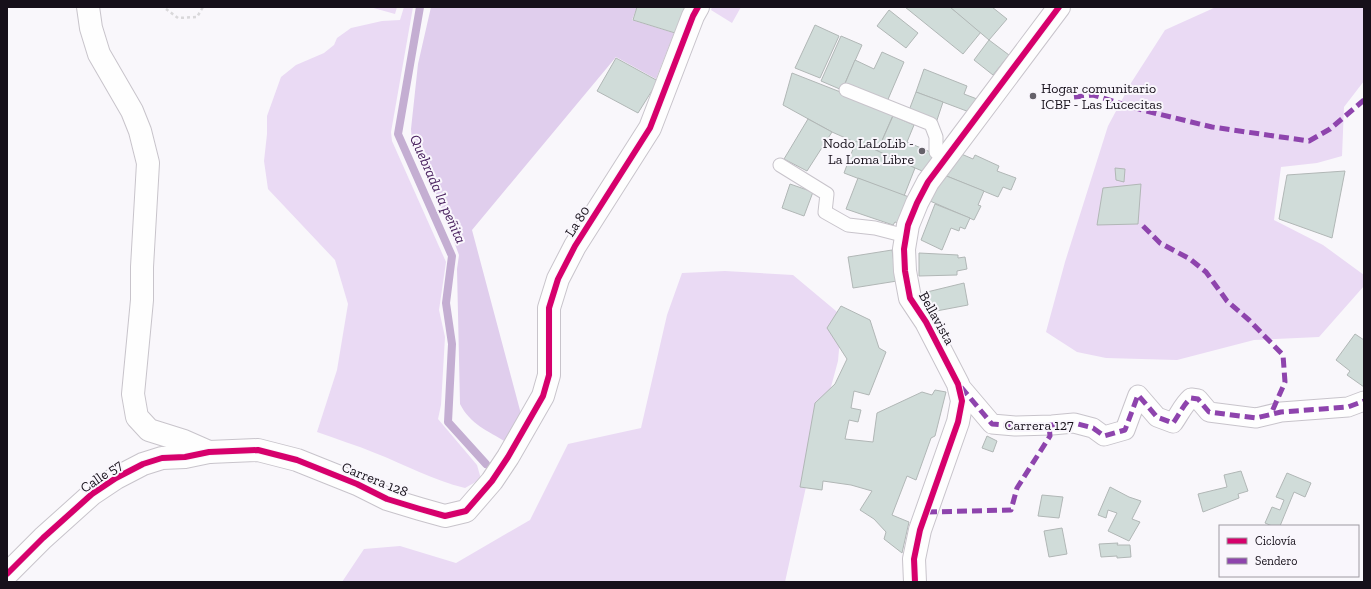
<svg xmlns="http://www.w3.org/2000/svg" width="1371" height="589" font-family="'Zilla Slab',serif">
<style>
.green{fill:#eadaf4}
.forest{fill:#e0ceed}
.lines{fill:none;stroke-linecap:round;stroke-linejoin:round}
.stream{stroke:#c4aed2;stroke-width:8}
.building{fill:#d0dcd9;stroke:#b1b7b6}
.service-casing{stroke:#c8c4cb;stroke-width:15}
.pedestrian-casing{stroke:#c8c4cb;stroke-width:21}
.minor-casing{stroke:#c8c4cb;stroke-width:24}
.path{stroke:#d9d8da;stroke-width:2.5;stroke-dasharray:3 3;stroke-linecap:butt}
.service{stroke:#fefefe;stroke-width:13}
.pedestrian{stroke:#fefefe;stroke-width:19}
.minor{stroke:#fefefe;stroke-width:22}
.quiet{stroke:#8e44ad;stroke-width:5;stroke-dasharray:10 5;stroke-linecap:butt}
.cycleway-casing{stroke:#f9f6fc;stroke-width:8}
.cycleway{stroke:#d6006c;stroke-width:6}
.poi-dot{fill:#656169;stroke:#f9f6fc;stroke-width:1.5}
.labels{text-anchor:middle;stroke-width:4;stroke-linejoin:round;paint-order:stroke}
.poi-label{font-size:14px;fill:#16101a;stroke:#f9f6fc;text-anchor:start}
.street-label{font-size:14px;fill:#16101a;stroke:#f9f6fc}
.water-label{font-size:15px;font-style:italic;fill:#48205e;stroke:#f9f6fc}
</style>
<rect width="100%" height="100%" fill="#f9f7fb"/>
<g class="green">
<polygon points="370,7 397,7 395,14"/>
<path d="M404 7H413L391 132 392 141 446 262 439 310 445 337 441 405 438 419 477 465 481 479 465 488C432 480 406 465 375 453 356 445 336 439 317 432L337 370 348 304 335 260 268 189 264 161 267 134V116L281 77 296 65 324 53 334 45 337 38 351 28 382 21 400 20Z"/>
<polygon points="712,7 741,7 732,23 711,10"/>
<polygon points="1216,7 1364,7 1364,81 1344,107 1342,156 1317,163 1281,167 1274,220 1323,245 1364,275 1364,286 1319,337 1254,340 1177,360 1106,358 1077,352 1046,332 1065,262 1108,126 1131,83 1165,30"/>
<polygon points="725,271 793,275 842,316 838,361 815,446 785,582 342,582 364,549 400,546 456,563 530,520 568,444 641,428 667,315 682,273"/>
</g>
<path class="forest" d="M431 7H637L632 20 674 33 656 79 616 57 472 230 521 414 506 442C488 431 470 424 460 404L457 269 459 255 431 180 412 143 411 129 418 64Z"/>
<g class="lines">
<polyline class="stream" points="420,7 398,134 452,256 446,303 452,344 448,422 486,464"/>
</g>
<g class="building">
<polygon points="637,7 685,7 675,33 633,20"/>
<polygon points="905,7 950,7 981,32 963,54"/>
<polygon points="950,7 992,7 1007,19 989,40"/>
<polygon points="889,10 918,33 906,48 877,26"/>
<polygon points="815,25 839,36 820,78 795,68"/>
<polygon points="841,36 862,45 842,90 821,81"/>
<polygon points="989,40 1009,55 993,75 974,60"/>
<polygon points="882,52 904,62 886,104 844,86 855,60 874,69"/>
<polygon points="616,58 658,81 638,113 597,91"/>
<polygon points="924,69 967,86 964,94 977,99 972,113 916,92"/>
<polygon points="792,73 894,113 877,152 832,132 783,105"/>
<polygon points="916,92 943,102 936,123 908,113"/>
<polygon points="893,116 914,125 907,142 935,154 927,173 877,152"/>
<polygon points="808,119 832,132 807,171 784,159"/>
<polygon points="856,141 915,168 904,196 844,173"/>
<polygon points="959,153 973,159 975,155 999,166 997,171 1016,178 1011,190 1003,187 998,197 944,175"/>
<polygon points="1115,168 1125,169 1124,182 1116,180"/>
<polygon points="1345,171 1332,238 1279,219 1287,175"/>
<polygon points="944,175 984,191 978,205 981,206 974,220 930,201"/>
<polygon points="858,178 909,197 898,223 895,222 893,225 846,209"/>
<polygon points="790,184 813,192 804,216 782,208"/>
<polygon points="1141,184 1138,224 1097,225 1103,188"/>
<polygon points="935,204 970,218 965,229 960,227 959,231 951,228 942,250 921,240"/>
<polygon points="892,250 897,281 853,288 848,257"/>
<polygon points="919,253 958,255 958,258 965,257 967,269 957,271 957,275 919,276"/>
<polygon points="964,283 968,305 931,312 918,300 928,297 927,292"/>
<polygon points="841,306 870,320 879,348 886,352 869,395 854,391 851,408 861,410 858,422 849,420 845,439 873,442 877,413 922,392 932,395 935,390 946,392 935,436 931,438 916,480 907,476 892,515 909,522 902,553 884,539 886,532 874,519 860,510 872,491 851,485 823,481 822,490 800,487 815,403 835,384 847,359 827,328"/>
<polygon points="1355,334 1364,340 1364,387 1347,375 1350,371 1336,360"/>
<polygon points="987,436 997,441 993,452 982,448"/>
<polygon points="1241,471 1248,491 1238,494 1239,498 1203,512 1198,494 1227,487 1224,475"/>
<polygon points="1287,473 1311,483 1305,497 1294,492 1280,526 1272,526 1265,523 1272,507 1280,510 1284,500 1276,497"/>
<polygon points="1110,487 1129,497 1141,501 1132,519 1140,522 1129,541 1108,531 1117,513 1108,510 1106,518 1098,515"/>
<polygon points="1042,495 1063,497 1059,518 1038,516"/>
<polygon points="1062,528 1067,554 1049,557 1044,531"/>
<polygon points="1118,543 1117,545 1130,545 1131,557 1117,558 1117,556 1101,557 1099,544"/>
</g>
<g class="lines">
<defs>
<g id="service">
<polyline points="846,90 931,124 936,137 936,152 945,159"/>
<polyline points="780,165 827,194 825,212 848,225 875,228 906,236"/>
</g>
<path id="pedestrian" d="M958 384 992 424 1015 426 1052 425 1074 423 1093 428 1104 436 1125 430 1138 395 1157 417 1173 423C1179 415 1183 405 1191 398L1198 399 1209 412 1256 418 1281 412 1348 407 1364 401"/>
<g id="minor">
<polyline points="88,7 91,28 99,54 132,111 140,131 148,163 142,267 142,300 133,394 137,417 149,430 184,441 209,452"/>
<polyline points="7,574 43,538 92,494 116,478 143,464 162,458 185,457 209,452 258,450 297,460 357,484 387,499 420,509 445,516 466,511 492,481 508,457 543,396 549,375 549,308 558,279 575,246 650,128 693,16 698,7"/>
<polyline points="915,582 914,559 920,530 958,422 962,401 958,384 926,322 910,298 905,271 904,249 908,225 917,203 928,182 1059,7"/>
</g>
</defs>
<use href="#service" class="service-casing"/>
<use href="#pedestrian" class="pedestrian-casing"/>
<use href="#minor" class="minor-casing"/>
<polyline class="path" points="166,9 178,18 197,17 203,7"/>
<use href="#service" class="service"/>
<use href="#pedestrian" class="pedestrian"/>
<use href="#minor" class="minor"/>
<g class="quiet">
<polyline points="1074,97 1093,95 1142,110 1212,127 1309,141 1330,129 1364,100"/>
<polyline points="1143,226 1160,243 1190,259 1206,272 1227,301 1249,320 1283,355 1285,382 1271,414"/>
<path d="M961 387 992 424 1015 426 1052 425 1074 423 1093 428 1104 436 1125 430 1138 395 1157 417 1173 423C1179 415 1183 405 1191 398L1198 399 1209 412 1256 418 1281 412 1348 407 1364 401"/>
<polyline points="927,512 1011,510 1017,488 1050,436 1049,425"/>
</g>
<defs>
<g id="cycleway">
<polyline points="7,574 43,538 92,494 116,478 143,464 162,458 185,457 209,452 258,450 297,460 357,484 387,499 420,509 445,516 466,511 492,481 508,457 543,396 549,375 549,308 558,279 575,246 650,128 693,16 698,7"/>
<polyline points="915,582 914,559 920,530 958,422 962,401 958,384 926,322 910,298 905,271 904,249 908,225 917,203 928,182 1059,7"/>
</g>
</defs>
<use href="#cycleway" class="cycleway-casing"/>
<use href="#cycleway" class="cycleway"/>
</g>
<g class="poi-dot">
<circle cx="1033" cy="96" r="4"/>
<circle cx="922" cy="151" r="4"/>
</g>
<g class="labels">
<g class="poi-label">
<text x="1041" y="93">Hogar comunitario<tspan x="1041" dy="16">ICBF - Las Lucecitas</tspan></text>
<text x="914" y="148" text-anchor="end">Nodo LaLoLib -<tspan x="914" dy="16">La Loma Libre</tspan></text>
</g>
<g class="street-label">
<text transform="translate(577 221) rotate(-57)" y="5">La 80</text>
<text transform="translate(937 318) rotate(61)" y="5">Bellavista</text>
<text x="1039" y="430">Carrera 127</text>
<text transform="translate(101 476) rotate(-34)" y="5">Calle 57</text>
<text transform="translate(375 479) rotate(22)" y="5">Carrera 128</text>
</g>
<g class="water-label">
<text transform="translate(438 189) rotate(66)" y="5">Quebrada la peñita</text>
</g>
</g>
<rect width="1371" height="589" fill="none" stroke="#16101a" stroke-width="16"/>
<rect x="1219" y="525" width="140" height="52" fill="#f9f6fc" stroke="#9e9aa2"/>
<rect x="1227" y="538" width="20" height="6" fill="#d6006c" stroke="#9e9aa2"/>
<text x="1255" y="545" font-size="12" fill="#16101a">Ciclovía</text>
<rect x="1227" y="558" width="20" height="6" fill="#8e44ad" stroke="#9e9aa2"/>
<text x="1255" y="565" font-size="12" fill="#16101a">Sendero</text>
</svg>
